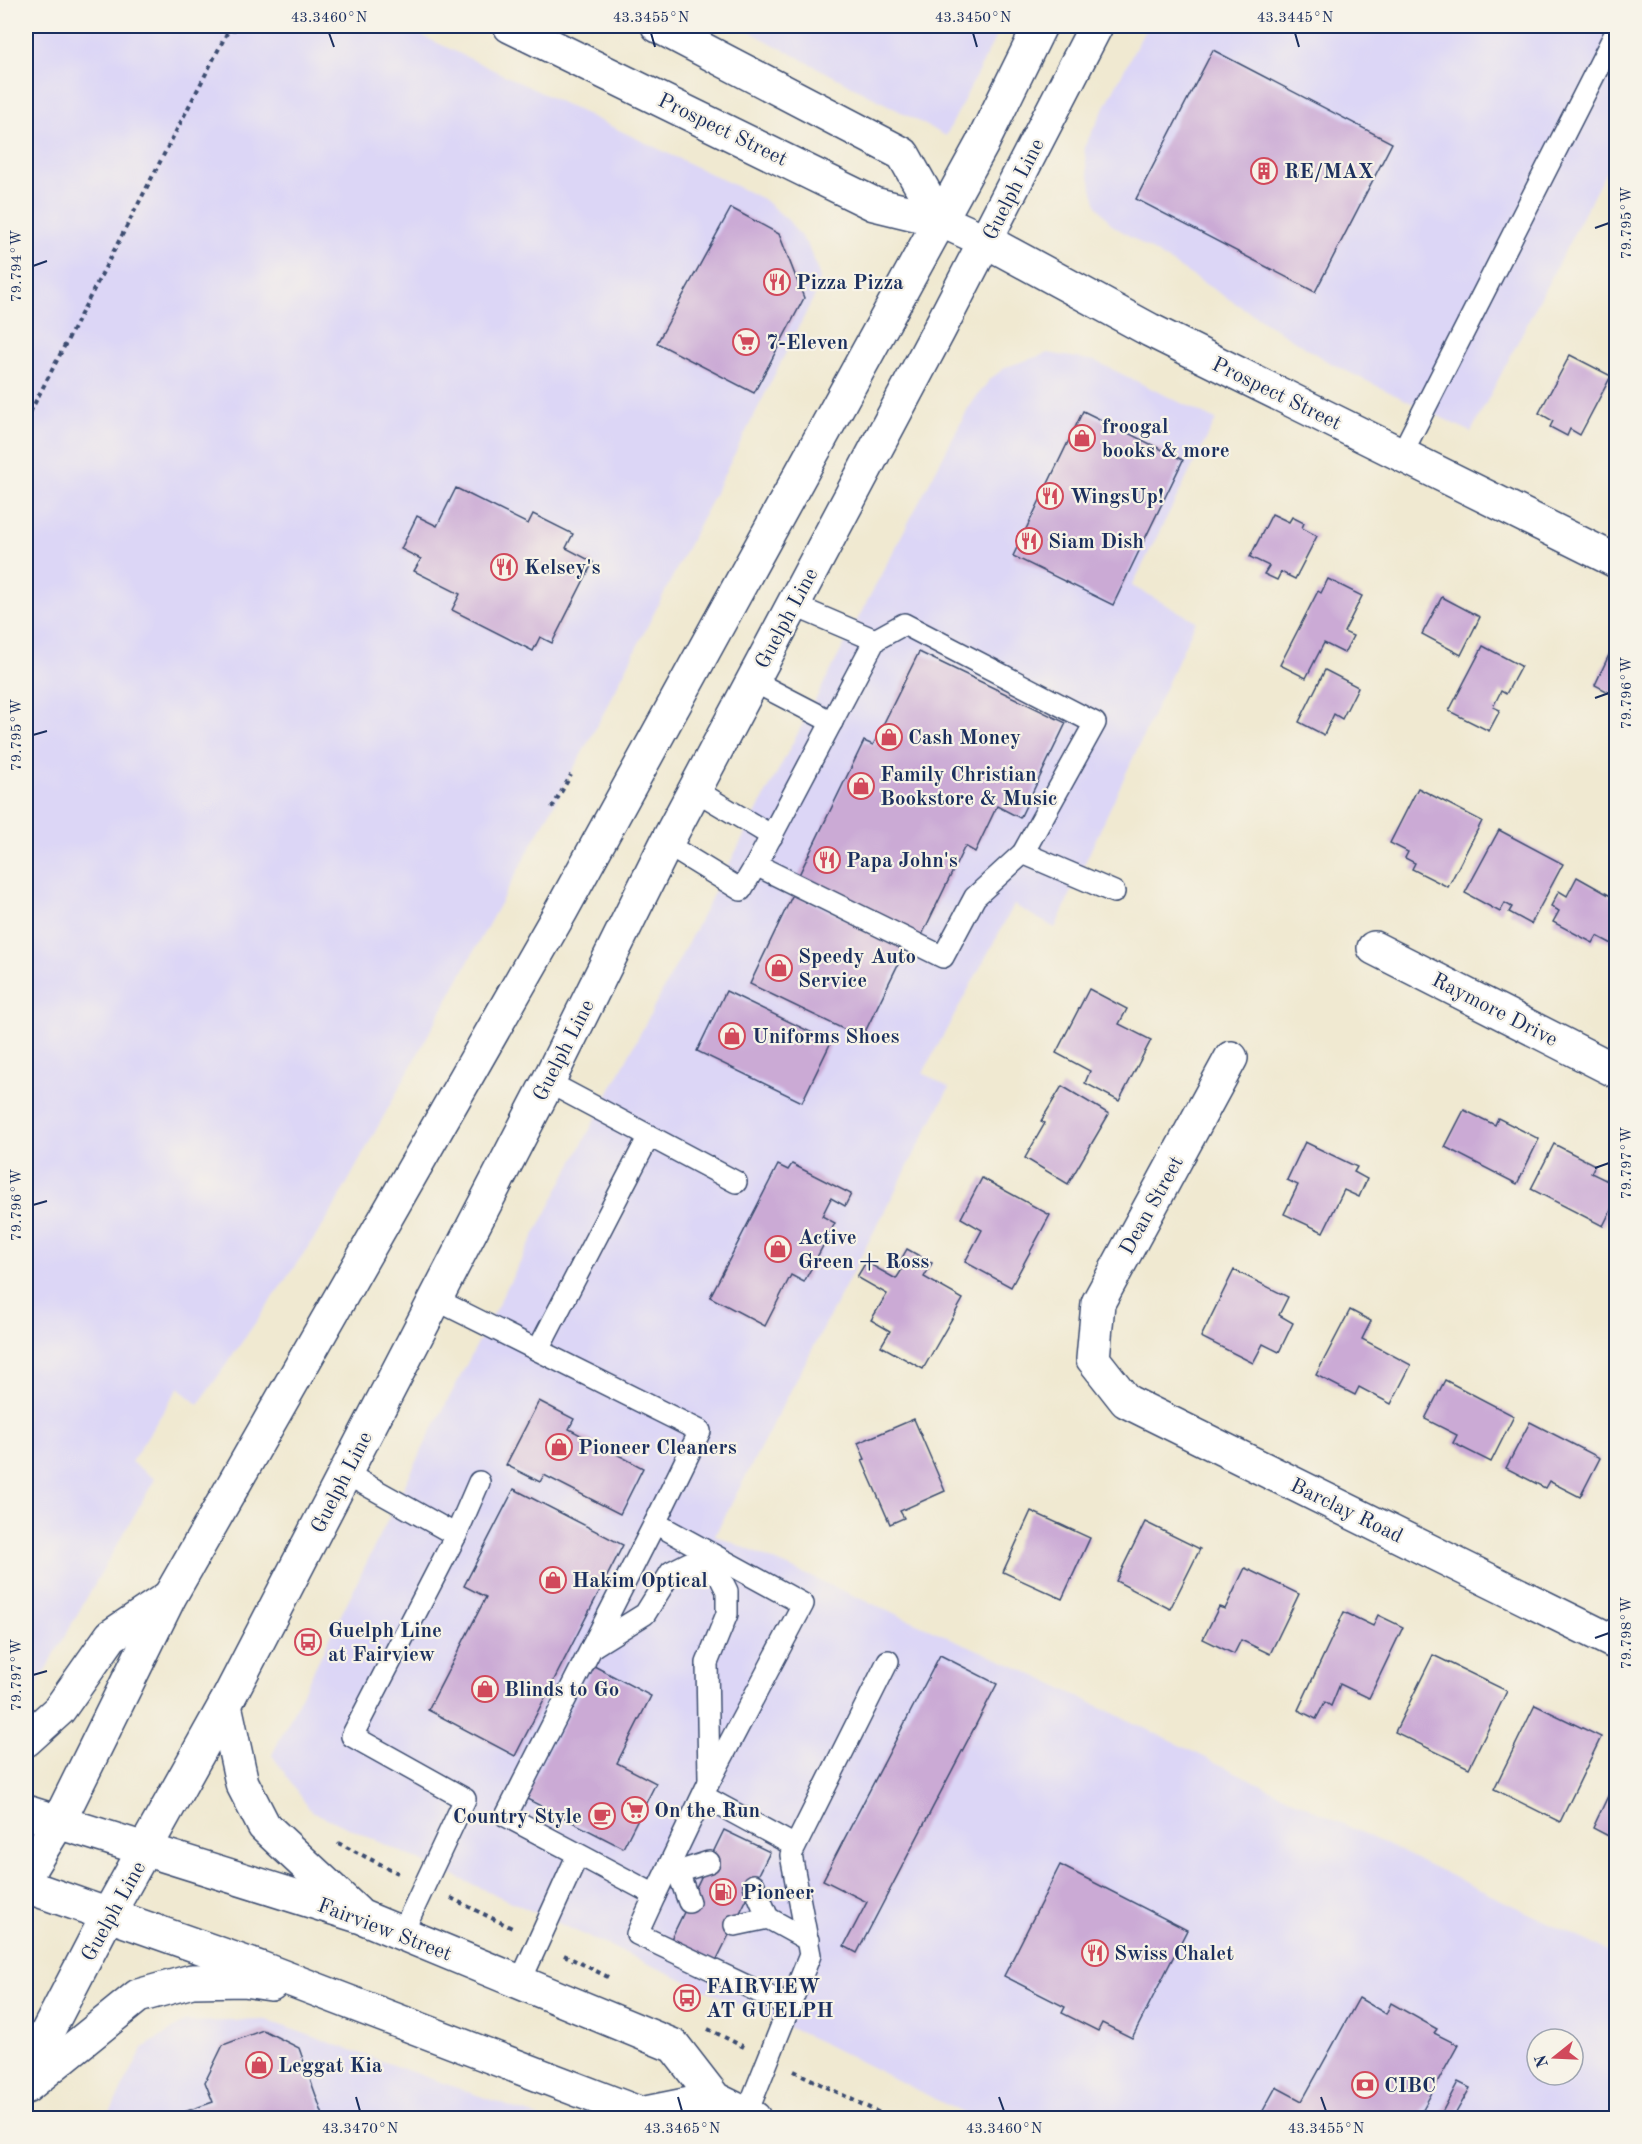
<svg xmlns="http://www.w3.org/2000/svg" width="1642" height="2144" font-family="'Old Standard TT',serif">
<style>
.built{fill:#dcd6f6;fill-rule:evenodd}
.building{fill:#cbaad5}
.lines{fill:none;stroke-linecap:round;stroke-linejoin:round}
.lane-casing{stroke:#3b4b6f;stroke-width:24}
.street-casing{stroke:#3b4b6f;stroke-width:36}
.secondary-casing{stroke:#3b4b6f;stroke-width:36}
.path{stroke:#3b4b6f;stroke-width:4;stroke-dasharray:4.5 4.5;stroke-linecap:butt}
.lane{stroke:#fff;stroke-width:21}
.street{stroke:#fff;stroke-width:33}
.secondary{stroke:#fff;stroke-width:33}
.ticks{fill:none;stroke:#1b2f5e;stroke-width:2}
.labels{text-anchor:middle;stroke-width:4.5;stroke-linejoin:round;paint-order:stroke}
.street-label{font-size:21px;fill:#1b2f5e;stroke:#f7f3e8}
.poi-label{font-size:21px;font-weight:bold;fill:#1b2f5e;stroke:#f7f3e8;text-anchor:start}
.neatline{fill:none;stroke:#1b2f5e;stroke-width:2}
.ticks-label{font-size:15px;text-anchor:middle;fill:#1b2f5e}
</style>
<rect width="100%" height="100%" fill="#f7f3e8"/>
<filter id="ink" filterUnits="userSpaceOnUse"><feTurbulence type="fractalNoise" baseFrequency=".0167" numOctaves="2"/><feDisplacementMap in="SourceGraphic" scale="12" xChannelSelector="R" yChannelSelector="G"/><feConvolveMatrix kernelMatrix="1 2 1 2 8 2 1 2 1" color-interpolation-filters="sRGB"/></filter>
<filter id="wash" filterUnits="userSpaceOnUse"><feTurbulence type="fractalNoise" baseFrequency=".008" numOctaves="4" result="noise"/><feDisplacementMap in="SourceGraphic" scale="24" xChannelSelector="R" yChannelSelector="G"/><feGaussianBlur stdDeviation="1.35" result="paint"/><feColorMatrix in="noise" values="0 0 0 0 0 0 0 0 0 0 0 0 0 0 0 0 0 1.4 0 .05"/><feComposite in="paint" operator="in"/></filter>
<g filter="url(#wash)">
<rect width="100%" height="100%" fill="#f0e9d1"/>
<g class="built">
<polygon points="26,26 402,26 763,199 788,220 808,246 820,277 819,287 598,724 327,1220 198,1405 179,1387 131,1462 155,1479 39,1681 26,1695"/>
<polygon points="739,26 1001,26 946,136"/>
<polygon points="1147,26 1616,26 1616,152 1471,432 1328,362 1112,225 1097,206 1087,170 1084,147"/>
<path d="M1048 353 1095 361 1216 420 1132 586 1196 621 1055 928 1014 905 923 1073 949 1088 715 1535 1017 1667 1616 1955V2118H973L825 2044 311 1811 272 1755 429 1436 969 407 990 379 1006 367ZM1537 2039H1573V2075H1537Z"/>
<polygon points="266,2020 539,2117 541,2118 107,2118 143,2048 184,2022"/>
</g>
<g id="blocks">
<g class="building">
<polygon points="1213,50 1392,143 1315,292 1136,199"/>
<polygon points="731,208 779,234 804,298 754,393 657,343"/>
<polygon points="1570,355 1611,376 1580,435 1570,429 1567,436 1550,427 1553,421 1539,413"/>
<polygon points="1083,411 1183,460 1113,605 1013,556"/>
<polygon points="456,488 528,524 533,514 573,534 566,548 593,562 552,643 540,637 533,651 452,610 460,594 414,571 421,559 401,549 417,516 437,526"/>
<polygon points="1272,514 1289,522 1292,517 1304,523 1302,528 1317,536 1295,579 1281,572 1277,580 1264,574 1269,566 1250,557"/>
<polygon points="1328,579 1362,596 1344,632 1353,636 1344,653 1324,643 1306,678 1280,665 1318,591 1321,593"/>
<polygon points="1442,597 1480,617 1461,655 1422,634"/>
<polygon points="1616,640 1616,696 1595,685"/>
<polygon points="1483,646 1521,666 1506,694 1501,691 1493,707 1500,710 1489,731 1449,711"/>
<polygon points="919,652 1066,723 1020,818 997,806 975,852 965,846 921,937 798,877 864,741 873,745"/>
<polygon points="1325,670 1358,687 1342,719 1334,714 1324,735 1299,722"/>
<polygon points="1418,788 1482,821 1448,887 1412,869 1415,863 1405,858 1408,852 1390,843"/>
<polygon points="1499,830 1563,864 1531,924 1509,912 1512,907 1505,903 1500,912 1465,893"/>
<polygon points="1577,877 1616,899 1616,946 1597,936 1593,943 1553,922 1559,911 1551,906 1559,891 1567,896"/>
<polygon points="793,894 906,948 862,1038 750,984"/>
<polygon points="1089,989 1127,1009 1119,1024 1151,1040 1119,1101 1085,1083 1090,1071 1056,1053"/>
<polygon points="726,991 831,1042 802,1102 697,1051"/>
<polygon points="1062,1086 1109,1114 1068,1184 1025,1158 1045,1123 1041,1121"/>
<polygon points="1464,1110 1495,1125 1498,1118 1539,1139 1517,1184 1445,1147"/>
<polygon points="1305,1142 1357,1167 1354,1172 1367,1179 1359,1197 1344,1190 1323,1232 1284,1214 1298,1185 1287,1180"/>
<polygon points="1554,1144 1595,1165 1591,1173 1616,1185 1616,1200 1603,1226 1531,1189"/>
<polygon points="792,1164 851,1194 845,1206 831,1198 822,1216 835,1223 804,1282 791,1275 765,1326 710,1297 778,1165 788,1170"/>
<polygon points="982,1178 1050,1215 1011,1287 965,1262 982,1230 961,1218"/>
<polygon points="907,1249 932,1263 924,1277 963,1299 923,1369 881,1346 890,1331 871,1320 887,1294 857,1277 866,1262 896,1279 903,1268 898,1265"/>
<polygon points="1234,1270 1288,1297 1279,1315 1293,1323 1279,1352 1263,1344 1253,1363 1201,1337"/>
<polygon points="1350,1310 1371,1321 1362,1339 1411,1365 1391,1404 1359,1387 1355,1395 1316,1375"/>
<polygon points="1445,1380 1514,1416 1491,1462 1453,1443 1457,1435 1425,1419"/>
<polygon points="539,1401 574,1419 569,1429 643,1468 620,1514 544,1475 540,1482 506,1465"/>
<polygon points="914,1419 945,1491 900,1511 904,1518 890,1524 862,1460 865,1459 858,1443"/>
<polygon points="1530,1422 1600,1458 1580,1497 1549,1481 1545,1488 1506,1468"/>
<polygon points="514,1489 623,1545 515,1756 428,1710 486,1597 464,1586"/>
<polygon points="1031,1511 1090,1538 1062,1599 1003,1572"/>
<polygon points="1145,1522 1200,1549 1170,1609 1116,1581"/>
<polygon points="1245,1568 1299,1594 1270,1654 1241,1640 1234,1654 1203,1639 1219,1607 1225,1609"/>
<polygon points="1344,1612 1373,1626 1378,1615 1403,1627 1369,1698 1340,1684 1331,1706 1325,1702 1316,1719 1298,1710"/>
<polygon points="940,1655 997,1684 857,1953 844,1946 867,1902 823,1880"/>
<polygon points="1433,1655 1507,1691 1469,1768 1395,1732"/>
<polygon points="594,1666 651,1696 617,1763 656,1783 623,1848 525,1798"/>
<polygon points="1535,1705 1601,1737 1560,1822 1494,1789"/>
<polygon points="1616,1779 1616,1840 1593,1828"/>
<polygon points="724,1830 770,1852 716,1961 671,1939"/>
<polygon points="1060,1865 1187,1930 1132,2038 1102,2023 1098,2031 1062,2013 1065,2007 1004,1976"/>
<polygon points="1359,1998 1386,2014 1391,2003 1437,2029 1434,2033 1458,2045 1418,2118 1259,2118 1276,2087 1302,2101"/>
<polygon points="263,2030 299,2048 324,2118 176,2118 178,2114 213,2102 205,2082 223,2045"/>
<polygon points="1458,2082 1470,2088 1453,2118 1439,2118"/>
</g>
</g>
</g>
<g filter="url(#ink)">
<use href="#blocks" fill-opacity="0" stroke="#3b4b6f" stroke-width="1.5"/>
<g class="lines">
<defs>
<g id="lane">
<polyline points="1401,455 1616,32"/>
<polyline points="793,605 875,640"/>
<polyline points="753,681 832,722"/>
<polyline points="695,790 772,836"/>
<polyline points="666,844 741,890 756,865 875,640 904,624 1095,723 1023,853 975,897 943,957 756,865"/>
<polyline points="1023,853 1114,892"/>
<polyline points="548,1082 736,1182"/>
<polyline points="435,1299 700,1431 655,1523"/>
<polyline points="538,1350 649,1136"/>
<polyline points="345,1473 456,1535 352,1736 465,1799 402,1933"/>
<polyline points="456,1535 479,1482"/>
<polyline points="592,1647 645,1614 671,1572 689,1563 706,1567 720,1577 727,1591 727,1614 707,1663 709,1779"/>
<polyline points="703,1796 795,1846"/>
<polyline points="754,1885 768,1918"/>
<polyline points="655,1895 637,1934 791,2007"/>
<polyline points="689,1902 678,1872 709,1862"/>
<polyline points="735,1925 768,1918 808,1940"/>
<polyline points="520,1982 578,1854 655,1895 709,1782 803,1604 655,1523 506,1816 578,1854"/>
<polyline points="746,2115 810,1955 791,1855 888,1661"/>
</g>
<g id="street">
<polyline points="1374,948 1616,1071"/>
<polyline points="1231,1058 1098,1303 1093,1359 1126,1401 1616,1643"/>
</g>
<g id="secondary">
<polyline points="510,26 874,204 940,220 986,241 1150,330 1616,561"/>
<polyline points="658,26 903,154 940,220"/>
<polyline points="225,1705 242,1783 264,1826 356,1912"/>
<polyline points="26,1740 59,1710 111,1636 169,1597"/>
<polyline points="26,1812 362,1917 674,2046 715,2099 754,2118"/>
<polyline points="26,1875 59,1821 170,1596 561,911 982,144 1040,26"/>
<polyline points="26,1886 260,1968 641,2114 715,2099"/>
<polyline points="26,2073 109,1913 225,1705 548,1082 666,844 939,330 1096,26"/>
<polyline points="26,2087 138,1996 192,1981 244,1980 271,1984"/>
</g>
</defs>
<use href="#lane" class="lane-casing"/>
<use href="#street" class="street-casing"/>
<use href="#secondary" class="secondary-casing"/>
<g class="path">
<polyline points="26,420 227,33 242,26"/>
<polyline points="552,808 571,775"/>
<polyline points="338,1843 398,1873"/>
<polyline points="451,1898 512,1928"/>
<polyline points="564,1955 608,1977"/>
<polyline points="708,2029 744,2047"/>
<polyline points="794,2071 890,2118"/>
</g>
<use href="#lane" class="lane"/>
<use href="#street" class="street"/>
<use href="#secondary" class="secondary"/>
</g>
</g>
<path class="ticks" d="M329 33 334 47M651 33 655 47M973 33 977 47M1295 33 1299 47M1595 228 1609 223M33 266 47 261M1595 698 1609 693M33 735 47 731M1595 1168 1609 1163M33 1205 47 1201M1595 1638 1609 1633M33 1675 47 1671M356 2097 360 2111M678 2097 682 2111M999 2097 1004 2111M1321 2097 1326 2111"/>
<defs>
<symbol id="building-ring" viewBox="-11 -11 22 22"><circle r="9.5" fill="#f7f3e8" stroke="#d1495b" stroke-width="1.5"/><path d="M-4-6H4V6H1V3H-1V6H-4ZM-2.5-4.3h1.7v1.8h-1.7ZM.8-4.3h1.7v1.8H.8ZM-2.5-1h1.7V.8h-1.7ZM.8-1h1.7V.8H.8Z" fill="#d1495b"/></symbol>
<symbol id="restaurant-ring" viewBox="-11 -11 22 22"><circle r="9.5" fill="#f7f3e8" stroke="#d1495b" stroke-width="1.5"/><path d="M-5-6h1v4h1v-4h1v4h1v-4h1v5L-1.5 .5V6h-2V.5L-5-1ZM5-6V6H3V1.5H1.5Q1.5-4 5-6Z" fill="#d1495b"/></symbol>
<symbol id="supermarket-ring" viewBox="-11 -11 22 22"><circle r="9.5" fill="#f7f3e8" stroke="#d1495b" stroke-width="1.5"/><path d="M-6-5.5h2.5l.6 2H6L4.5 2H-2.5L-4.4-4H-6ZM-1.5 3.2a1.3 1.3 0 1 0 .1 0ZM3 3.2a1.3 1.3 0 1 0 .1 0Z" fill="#d1495b"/></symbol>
<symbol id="shop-ring" viewBox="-11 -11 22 22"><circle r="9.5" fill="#f7f3e8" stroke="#d1495b" stroke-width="1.5"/><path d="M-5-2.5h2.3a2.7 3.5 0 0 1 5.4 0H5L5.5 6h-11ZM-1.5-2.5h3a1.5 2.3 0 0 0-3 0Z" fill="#d1495b"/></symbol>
<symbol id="bus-ring" viewBox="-11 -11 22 22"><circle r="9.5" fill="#f7f3e8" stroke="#d1495b" stroke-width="1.5"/><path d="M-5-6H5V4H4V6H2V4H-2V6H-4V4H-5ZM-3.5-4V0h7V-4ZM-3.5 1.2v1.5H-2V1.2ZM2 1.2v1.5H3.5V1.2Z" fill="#d1495b"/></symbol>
<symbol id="cafe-ring" viewBox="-11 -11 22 22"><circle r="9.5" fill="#f7f3e8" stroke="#d1495b" stroke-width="1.5"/><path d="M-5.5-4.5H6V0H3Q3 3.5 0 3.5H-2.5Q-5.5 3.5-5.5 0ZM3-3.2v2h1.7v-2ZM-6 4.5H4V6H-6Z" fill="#d1495b"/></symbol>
<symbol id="fuel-ring" viewBox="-11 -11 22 22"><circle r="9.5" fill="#f7f3e8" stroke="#d1495b" stroke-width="1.5"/><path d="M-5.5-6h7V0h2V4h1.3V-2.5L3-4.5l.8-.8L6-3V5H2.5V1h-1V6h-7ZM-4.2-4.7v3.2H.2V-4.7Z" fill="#d1495b"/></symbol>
<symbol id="bank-ring" viewBox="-11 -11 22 22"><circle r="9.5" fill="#f7f3e8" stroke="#d1495b" stroke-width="1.5"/><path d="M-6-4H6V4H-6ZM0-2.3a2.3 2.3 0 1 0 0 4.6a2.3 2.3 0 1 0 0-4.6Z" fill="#d1495b"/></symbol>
</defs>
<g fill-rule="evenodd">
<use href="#building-ring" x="1249" y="156" width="30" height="30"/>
<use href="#restaurant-ring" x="762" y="267" width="30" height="30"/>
<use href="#supermarket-ring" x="731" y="327" width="30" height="30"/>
<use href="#shop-ring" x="1067" y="423" width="30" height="30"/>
<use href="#restaurant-ring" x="1035" y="481" width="30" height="30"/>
<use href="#restaurant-ring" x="1014" y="526" width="30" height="30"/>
<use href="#restaurant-ring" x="489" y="552" width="30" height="30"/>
<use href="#shop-ring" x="874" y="722" width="30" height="30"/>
<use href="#shop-ring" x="846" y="771" width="30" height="30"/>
<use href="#restaurant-ring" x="812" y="845" width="30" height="30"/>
<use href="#shop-ring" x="764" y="953" width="30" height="30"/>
<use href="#shop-ring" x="717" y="1021" width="30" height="30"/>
<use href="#shop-ring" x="763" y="1234" width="30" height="30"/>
<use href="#shop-ring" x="544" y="1432" width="30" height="30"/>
<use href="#shop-ring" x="538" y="1565" width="30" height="30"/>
<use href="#bus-ring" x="293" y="1627" width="30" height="30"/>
<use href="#shop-ring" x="470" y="1674" width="30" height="30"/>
<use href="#supermarket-ring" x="620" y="1795" width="30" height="30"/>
<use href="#cafe-ring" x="587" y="1801" width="30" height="30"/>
<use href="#fuel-ring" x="708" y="1877" width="30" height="30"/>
<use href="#restaurant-ring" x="1080" y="1938" width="30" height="30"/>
<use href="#bus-ring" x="672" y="1983" width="30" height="30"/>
<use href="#shop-ring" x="244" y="2050" width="30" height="30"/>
<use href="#bank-ring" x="1350" y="2070" width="30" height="30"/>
</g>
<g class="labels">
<g class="street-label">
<text transform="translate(723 129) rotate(26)" y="7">Prospect Street</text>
<text transform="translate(1013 189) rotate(-63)" y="7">Guelph Line</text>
<text transform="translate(1277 393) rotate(26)" y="7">Prospect Street</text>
<text transform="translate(786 618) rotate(-62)" y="7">Guelph Line</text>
<text transform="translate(1495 1009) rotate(27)" y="7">Raymore Drive</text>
<text transform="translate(563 1050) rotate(-63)" y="7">Guelph Line</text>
<text transform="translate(1151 1205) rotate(-61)" y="7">Dean Street</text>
<text transform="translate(341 1482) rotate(-63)" y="7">Guelph Line</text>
<text transform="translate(1347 1510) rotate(26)" y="7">Barclay Road</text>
<text transform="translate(113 1911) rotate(-61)" y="7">Guelph Line</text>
<text transform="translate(385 1929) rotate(21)" y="7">Fairview Street</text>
</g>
<g class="poi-label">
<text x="1284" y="178">RE/MAX</text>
<text x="796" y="289">Pizza Pizza</text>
<text x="766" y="349">7-Eleven</text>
<text x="1102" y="433">froogal<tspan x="1102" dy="24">books &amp; more</tspan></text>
<text x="1070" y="503">WingsUp!</text>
<text x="1048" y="548">Siam Dish</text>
<text x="524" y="574">Kelsey's</text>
<text x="908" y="744">Cash Money</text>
<text x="880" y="781">Family Christian<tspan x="880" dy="24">Bookstore &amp; Music</tspan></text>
<text x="846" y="867">Papa John's</text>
<text x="798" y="963">Speedy Auto<tspan x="798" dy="24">Service</tspan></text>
<text x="752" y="1043">Uniforms Shoes</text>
<text x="798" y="1244">Active<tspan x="798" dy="24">Green + Ross</tspan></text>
<text x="578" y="1454">Pioneer Cleaners</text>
<text x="572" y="1587">Hakim Optical</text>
<text x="328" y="1637">Guelph Line<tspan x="328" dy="24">at Fairview</tspan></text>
<text x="504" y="1696">Blinds to Go</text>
<text x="654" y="1817">On the Run</text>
<text x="582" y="1823" text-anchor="end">Country Style</text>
<text x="742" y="1899">Pioneer</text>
<text x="1114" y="1960">Swiss Chalet</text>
<text x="706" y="1993">FAIRVIEW<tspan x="706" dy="24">AT GUELPH</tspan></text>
<text x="278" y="2072">Leggat Kia</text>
<text x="1384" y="2092">CIBC</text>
</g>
</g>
<rect width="1642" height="2144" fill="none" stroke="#f7f3e8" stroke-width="66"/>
<g transform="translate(1555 2057) rotate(252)"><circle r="28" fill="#f7f3e8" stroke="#9fa5b1" stroke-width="1.5"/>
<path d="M0-4.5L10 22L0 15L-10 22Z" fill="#d1495b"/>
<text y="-9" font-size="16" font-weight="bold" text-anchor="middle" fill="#1b2f5e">N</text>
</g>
<rect x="33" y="33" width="1576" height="2078" class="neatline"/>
<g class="ticks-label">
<text x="329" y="22">43.3460°N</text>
<text x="651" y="22">43.3455°N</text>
<text x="973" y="22">43.3450°N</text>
<text x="1295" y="22">43.3445°N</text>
<text transform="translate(1626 223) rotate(-90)" y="5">79.795°W</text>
<text transform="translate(16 266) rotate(-90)" y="5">79.794°W</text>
<text transform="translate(1626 693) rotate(-90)" y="5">79.796°W</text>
<text transform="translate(16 735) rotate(-90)" y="5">79.795°W</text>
<text transform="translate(1626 1163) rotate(-90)" y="5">79.797°W</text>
<text transform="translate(16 1205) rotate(-90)" y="5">79.796°W</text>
<text transform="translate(1626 1633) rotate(-90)" y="5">79.798°W</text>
<text transform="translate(16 1675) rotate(-90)" y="5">79.797°W</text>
<text x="360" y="2133">43.3470°N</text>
<text x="682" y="2133">43.3465°N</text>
<text x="1004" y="2133">43.3460°N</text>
<text x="1326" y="2133">43.3455°N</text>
</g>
</svg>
